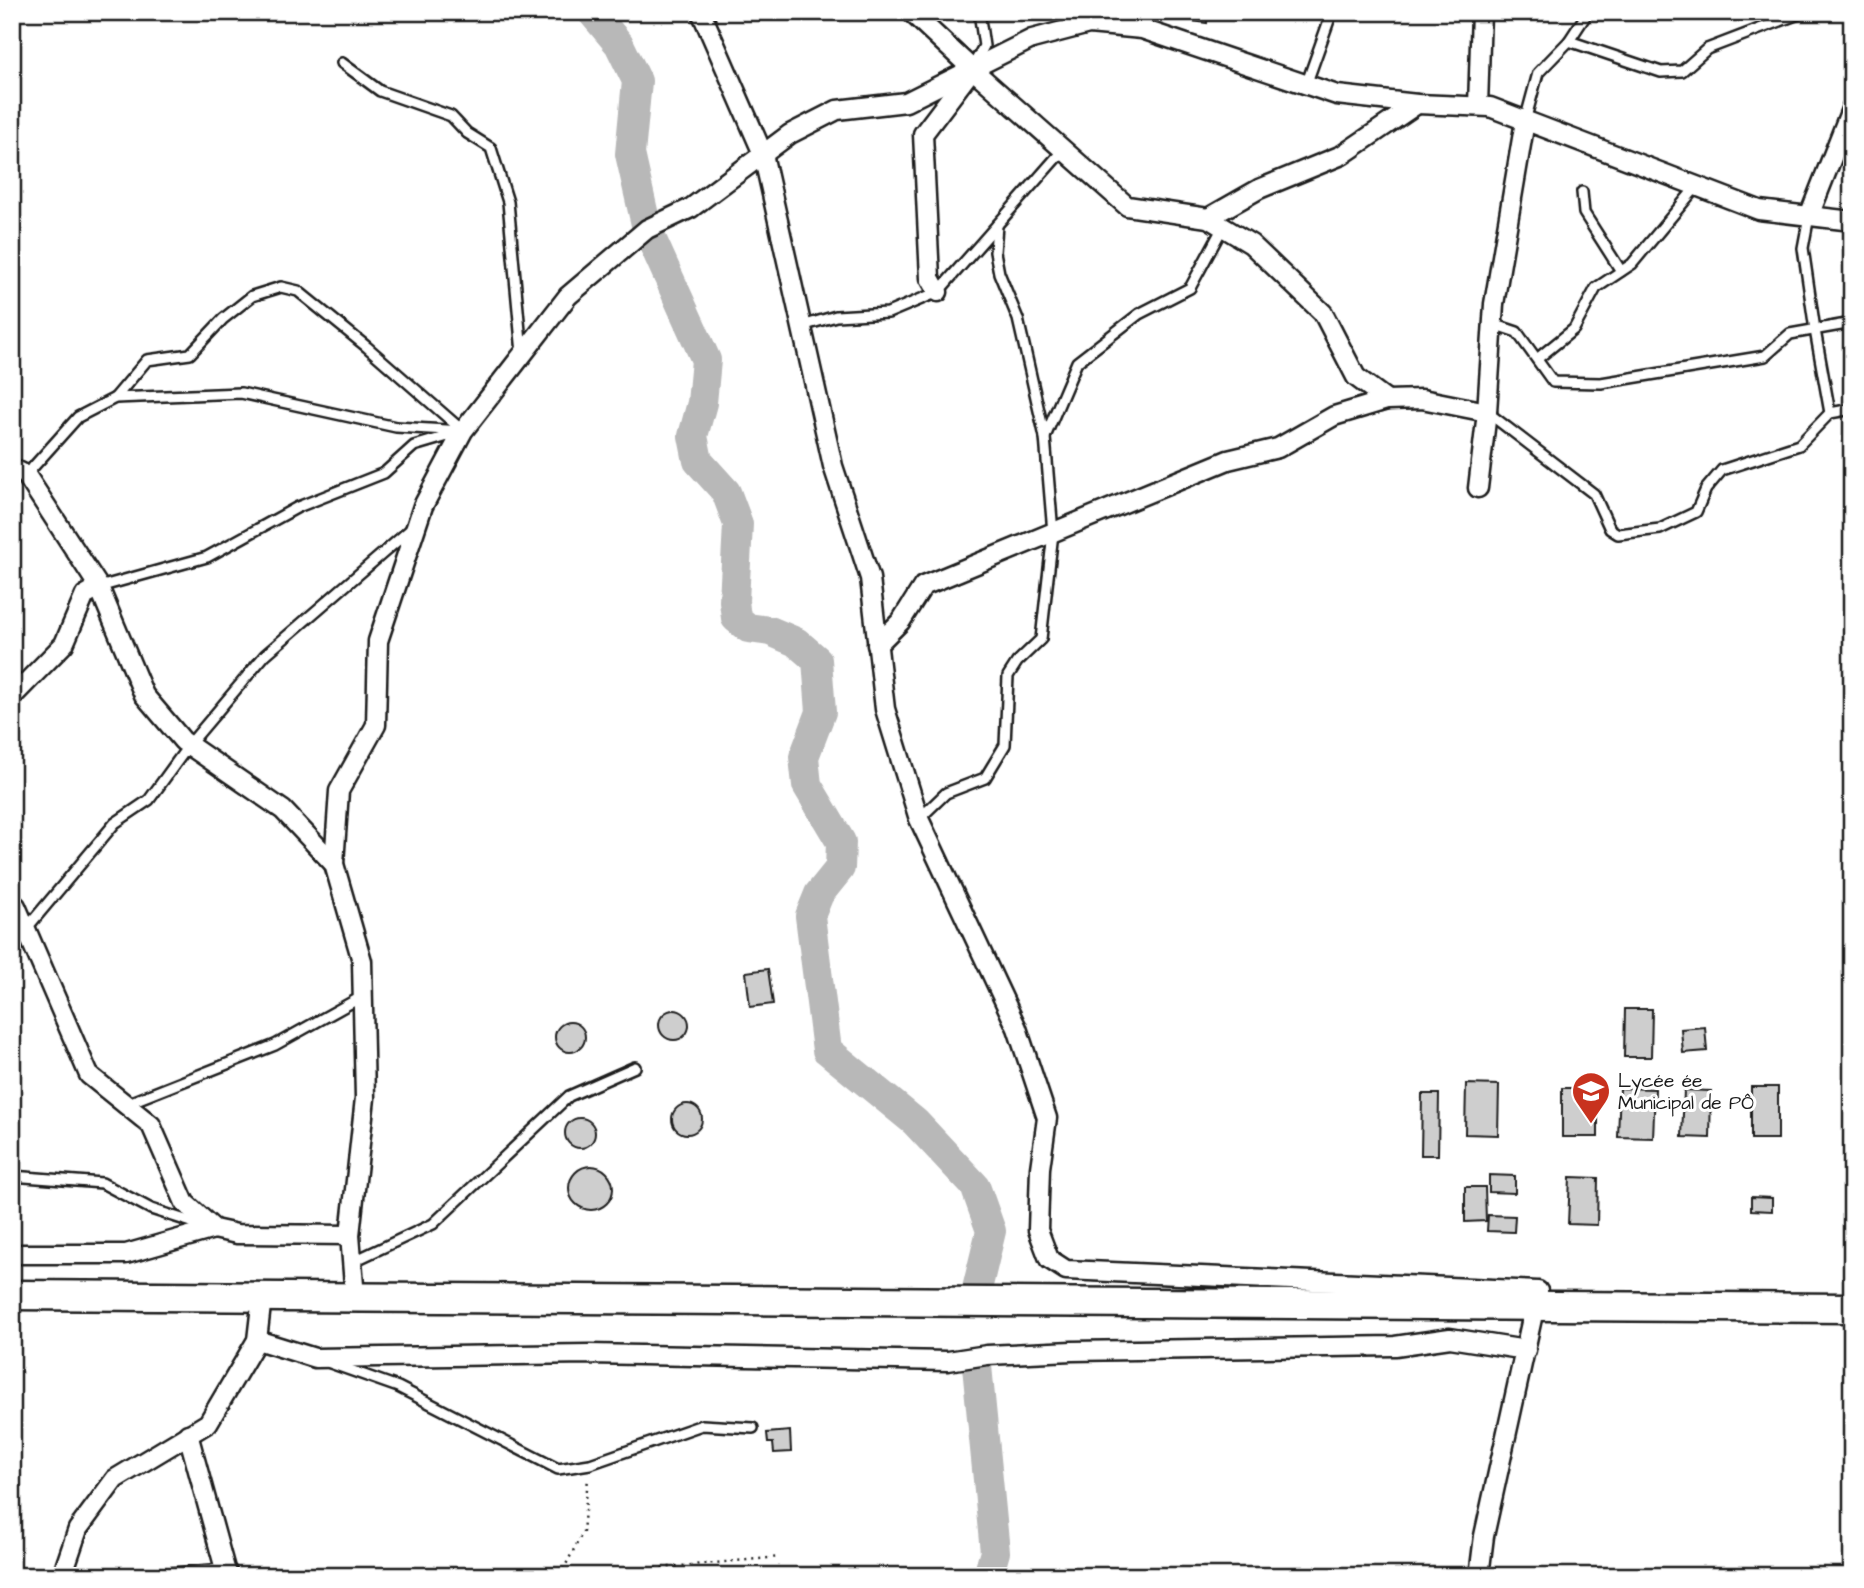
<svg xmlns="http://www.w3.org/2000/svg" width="1864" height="1588" viewBox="0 0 1864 1588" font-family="'Architects Daughter',sans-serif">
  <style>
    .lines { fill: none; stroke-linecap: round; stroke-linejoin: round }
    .river { stroke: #b8b8b8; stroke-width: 30 }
    .building { fill: #cecece; stroke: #1c1c1c; stroke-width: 2 }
    .service-casing { stroke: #1c1c1c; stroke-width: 14 }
    .minor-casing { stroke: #1c1c1c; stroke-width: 23 }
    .trunk-casing { stroke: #1c1c1c; stroke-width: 33 }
    .path { stroke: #1c1c1c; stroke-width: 2.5; stroke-dasharray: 2 5; stroke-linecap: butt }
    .service { stroke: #fff; stroke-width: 9 }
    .minor { stroke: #fff; stroke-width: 18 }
    .trunk { stroke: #fff; stroke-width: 28 }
    .labels { text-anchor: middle; stroke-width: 6; stroke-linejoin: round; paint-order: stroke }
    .poi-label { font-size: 19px; fill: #1c1c1c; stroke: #fff; text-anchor: start }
  </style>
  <rect width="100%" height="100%" fill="#fff"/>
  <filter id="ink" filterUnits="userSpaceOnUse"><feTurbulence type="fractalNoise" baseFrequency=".0143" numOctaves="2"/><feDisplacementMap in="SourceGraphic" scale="14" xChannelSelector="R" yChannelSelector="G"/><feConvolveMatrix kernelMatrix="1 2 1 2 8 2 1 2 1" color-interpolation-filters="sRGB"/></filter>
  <g filter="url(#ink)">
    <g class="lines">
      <g class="river">
        <polyline points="592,12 619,44 637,81 630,154 647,229 706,360 702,403 693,436 698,461 726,492 738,524 734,601 736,618 748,628 770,631 796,642 817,660 821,712 804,757 807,785 841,842 840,868 819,894 810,916 827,1050 915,1122 975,1186 991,1231 977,1289"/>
        <polyline points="977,1366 995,1552 988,1576"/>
      </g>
    </g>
    <g class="building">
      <polygon points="1186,12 1208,12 1207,23 1185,20"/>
      <polygon points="768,969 773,1004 750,1007 746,972"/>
      <polygon points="1625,1009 1652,1009 1651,1057 1624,1057"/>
      <circle cx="674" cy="1025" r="15"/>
      <circle cx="570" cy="1037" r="15"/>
      <polygon points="1705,1027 1707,1051 1683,1053 1681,1029"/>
      <polygon points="1466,1084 1499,1085 1498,1135 1465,1134"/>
      <rect x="1751" y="1087" width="27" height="52"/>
      <rect x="1562" y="1088" width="36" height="49"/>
      <polygon points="1620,1088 1655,1089 1653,1138 1618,1137"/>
      <polygon points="1684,1090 1711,1091 1710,1138 1682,1137"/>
      <polygon points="1422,1094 1439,1094 1438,1155 1421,1155"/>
      <circle cx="687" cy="1119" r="15"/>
      <circle cx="580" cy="1133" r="15"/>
      <circle cx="591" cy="1188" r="22"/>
      <polygon points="1489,1175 1515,1176 1515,1193 1489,1192"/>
      <polygon points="1570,1177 1598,1178 1597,1225 1568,1224"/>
      <polygon points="1465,1187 1485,1187 1486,1221 1465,1222"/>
      <polygon points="1751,1197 1772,1198 1772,1211 1751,1210"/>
      <polygon points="1488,1215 1515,1216 1514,1232 1487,1231"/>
      <polygon points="790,1431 791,1452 774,1453 773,1443 768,1443 767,1433"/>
    </g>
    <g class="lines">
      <defs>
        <g id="service">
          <polyline points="1569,41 1661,72 1682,71 1707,49 1804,12"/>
          <polyline points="342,63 380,91 451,116 467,133 491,148 508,202 522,353"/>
          <polyline points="974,64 984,46 979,12"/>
          <polyline points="1306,85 1332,12"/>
          <polyline points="1525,121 1538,73 1569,41 1588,12"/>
          <polyline points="1582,192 1584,213 1621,271"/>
          <polyline points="1809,216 1803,248 1815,330 1830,413"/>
          <polyline points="1493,324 1517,332 1553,382 1601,383 1765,356 1790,334 1852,323"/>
          <polyline points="802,326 836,316 888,313 938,292 1063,150"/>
          <polyline points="1537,359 1574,329 1596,288 1632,264 1697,186"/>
          <polyline points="115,398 147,360 190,354 223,319 252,296 281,287 298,291 367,347 463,431"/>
          <polyline points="1487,412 1594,494 1610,529 1618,534 1660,529 1696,512 1706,489 1722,470 1799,445 1830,413 1852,409"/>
          <polyline points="1045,437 1077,362 1139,314 1190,288 1223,227"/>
          <polyline points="26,475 78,417 115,398 241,393 396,427 463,431"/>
          <polyline points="99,587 207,557 298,507 384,473 414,446 458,433"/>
          <polyline points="919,819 946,793 985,778 1005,745 1008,676 1017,662 1041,639 1053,533 1045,437 1018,319 999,273 995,252 997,225"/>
          <polyline points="12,953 26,929 115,823 149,800 189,745 265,655 411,529"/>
          <polyline points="126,1104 275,1045 363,996"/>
          <polyline points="12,1176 102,1183 151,1209 204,1226"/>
          <polyline points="352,1262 433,1224 569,1096 635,1067"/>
          <polyline points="330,1363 398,1387 558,1469 590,1464 702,1425 753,1428"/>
          <polyline points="133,1576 225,1569"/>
        </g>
        <g id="minor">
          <polyline points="701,12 763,154 833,466 870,578 885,709 919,819 1017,1028 1047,1118 1040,1168 1038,1230 1049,1259 1066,1270 1538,1291 1484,1536 1479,1576"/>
          <polyline points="911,12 972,69 1127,206 1208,218 1251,244 1323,313 1356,377 1387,400"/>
          <polyline points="1478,106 1481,12"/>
          <polyline points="1809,216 1852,107"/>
          <polyline points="1208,218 1259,189 1342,155 1417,104"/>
          <polyline points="938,292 930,278 923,134 970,72"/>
          <polyline points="12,468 26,475 99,587 144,695 183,741 283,810 334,864"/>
          <polyline points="1478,488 1487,412 1494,304 1525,121"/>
          <polyline points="877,645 901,621 923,586 1228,460 1278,448 1334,416 1387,400 1422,399 1487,412"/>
          <polyline points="12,697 64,644 85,595 99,587"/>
          <polyline points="12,903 16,906 89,1075 151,1125 185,1203 214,1229"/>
          <polyline points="12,1254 126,1254 214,1229 237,1234 350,1235"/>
          <polyline points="355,1298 350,1235 365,1098 362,961 334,864 339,791 376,725 378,641 423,506 463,431 568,296 647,229 691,208 790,134 837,110 906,102 1032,39 1089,24 1142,29 1337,95 1417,104 1490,107 1759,210 1852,221"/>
          <polyline points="257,1340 315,1358 589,1354 948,1361 987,1355 1072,1351 1395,1346 1450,1338 1526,1350"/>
          <polyline points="188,1434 225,1569 229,1576"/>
          <polyline points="62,1576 78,1529 115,1479 208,1423 257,1340 262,1297"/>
        </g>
        <polyline id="trunk" points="12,1295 1852,1308"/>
      </defs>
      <use href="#service" class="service-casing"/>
      <use href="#minor" class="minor-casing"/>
      <use href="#trunk" class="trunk-casing"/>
      <g class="path">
        <polyline points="560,1576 583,1532 588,1478"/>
        <polyline points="571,1576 780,1557"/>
      </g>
      <use href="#service" class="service"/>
      <use href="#minor" class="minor"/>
      <use href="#trunk" class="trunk"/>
    </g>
  </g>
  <defs>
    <symbol id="school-pin" viewBox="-11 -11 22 30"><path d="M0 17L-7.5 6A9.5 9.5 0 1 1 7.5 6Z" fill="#c8321e" stroke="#fff"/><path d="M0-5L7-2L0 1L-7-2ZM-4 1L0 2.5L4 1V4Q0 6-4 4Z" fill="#fff"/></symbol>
  </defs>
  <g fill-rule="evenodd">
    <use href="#school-pin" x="1569" y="1069" width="44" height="60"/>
  </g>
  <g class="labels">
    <g class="poi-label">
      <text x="1618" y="1087">Lycée ée<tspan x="1618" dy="22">Municipal de PÔ</tspan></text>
    </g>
  </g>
  <rect width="1864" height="1588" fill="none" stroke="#fff" stroke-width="42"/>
  <rect x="21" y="21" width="1822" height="1546" fill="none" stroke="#1c1c1c" stroke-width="2.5" filter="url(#ink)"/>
</svg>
